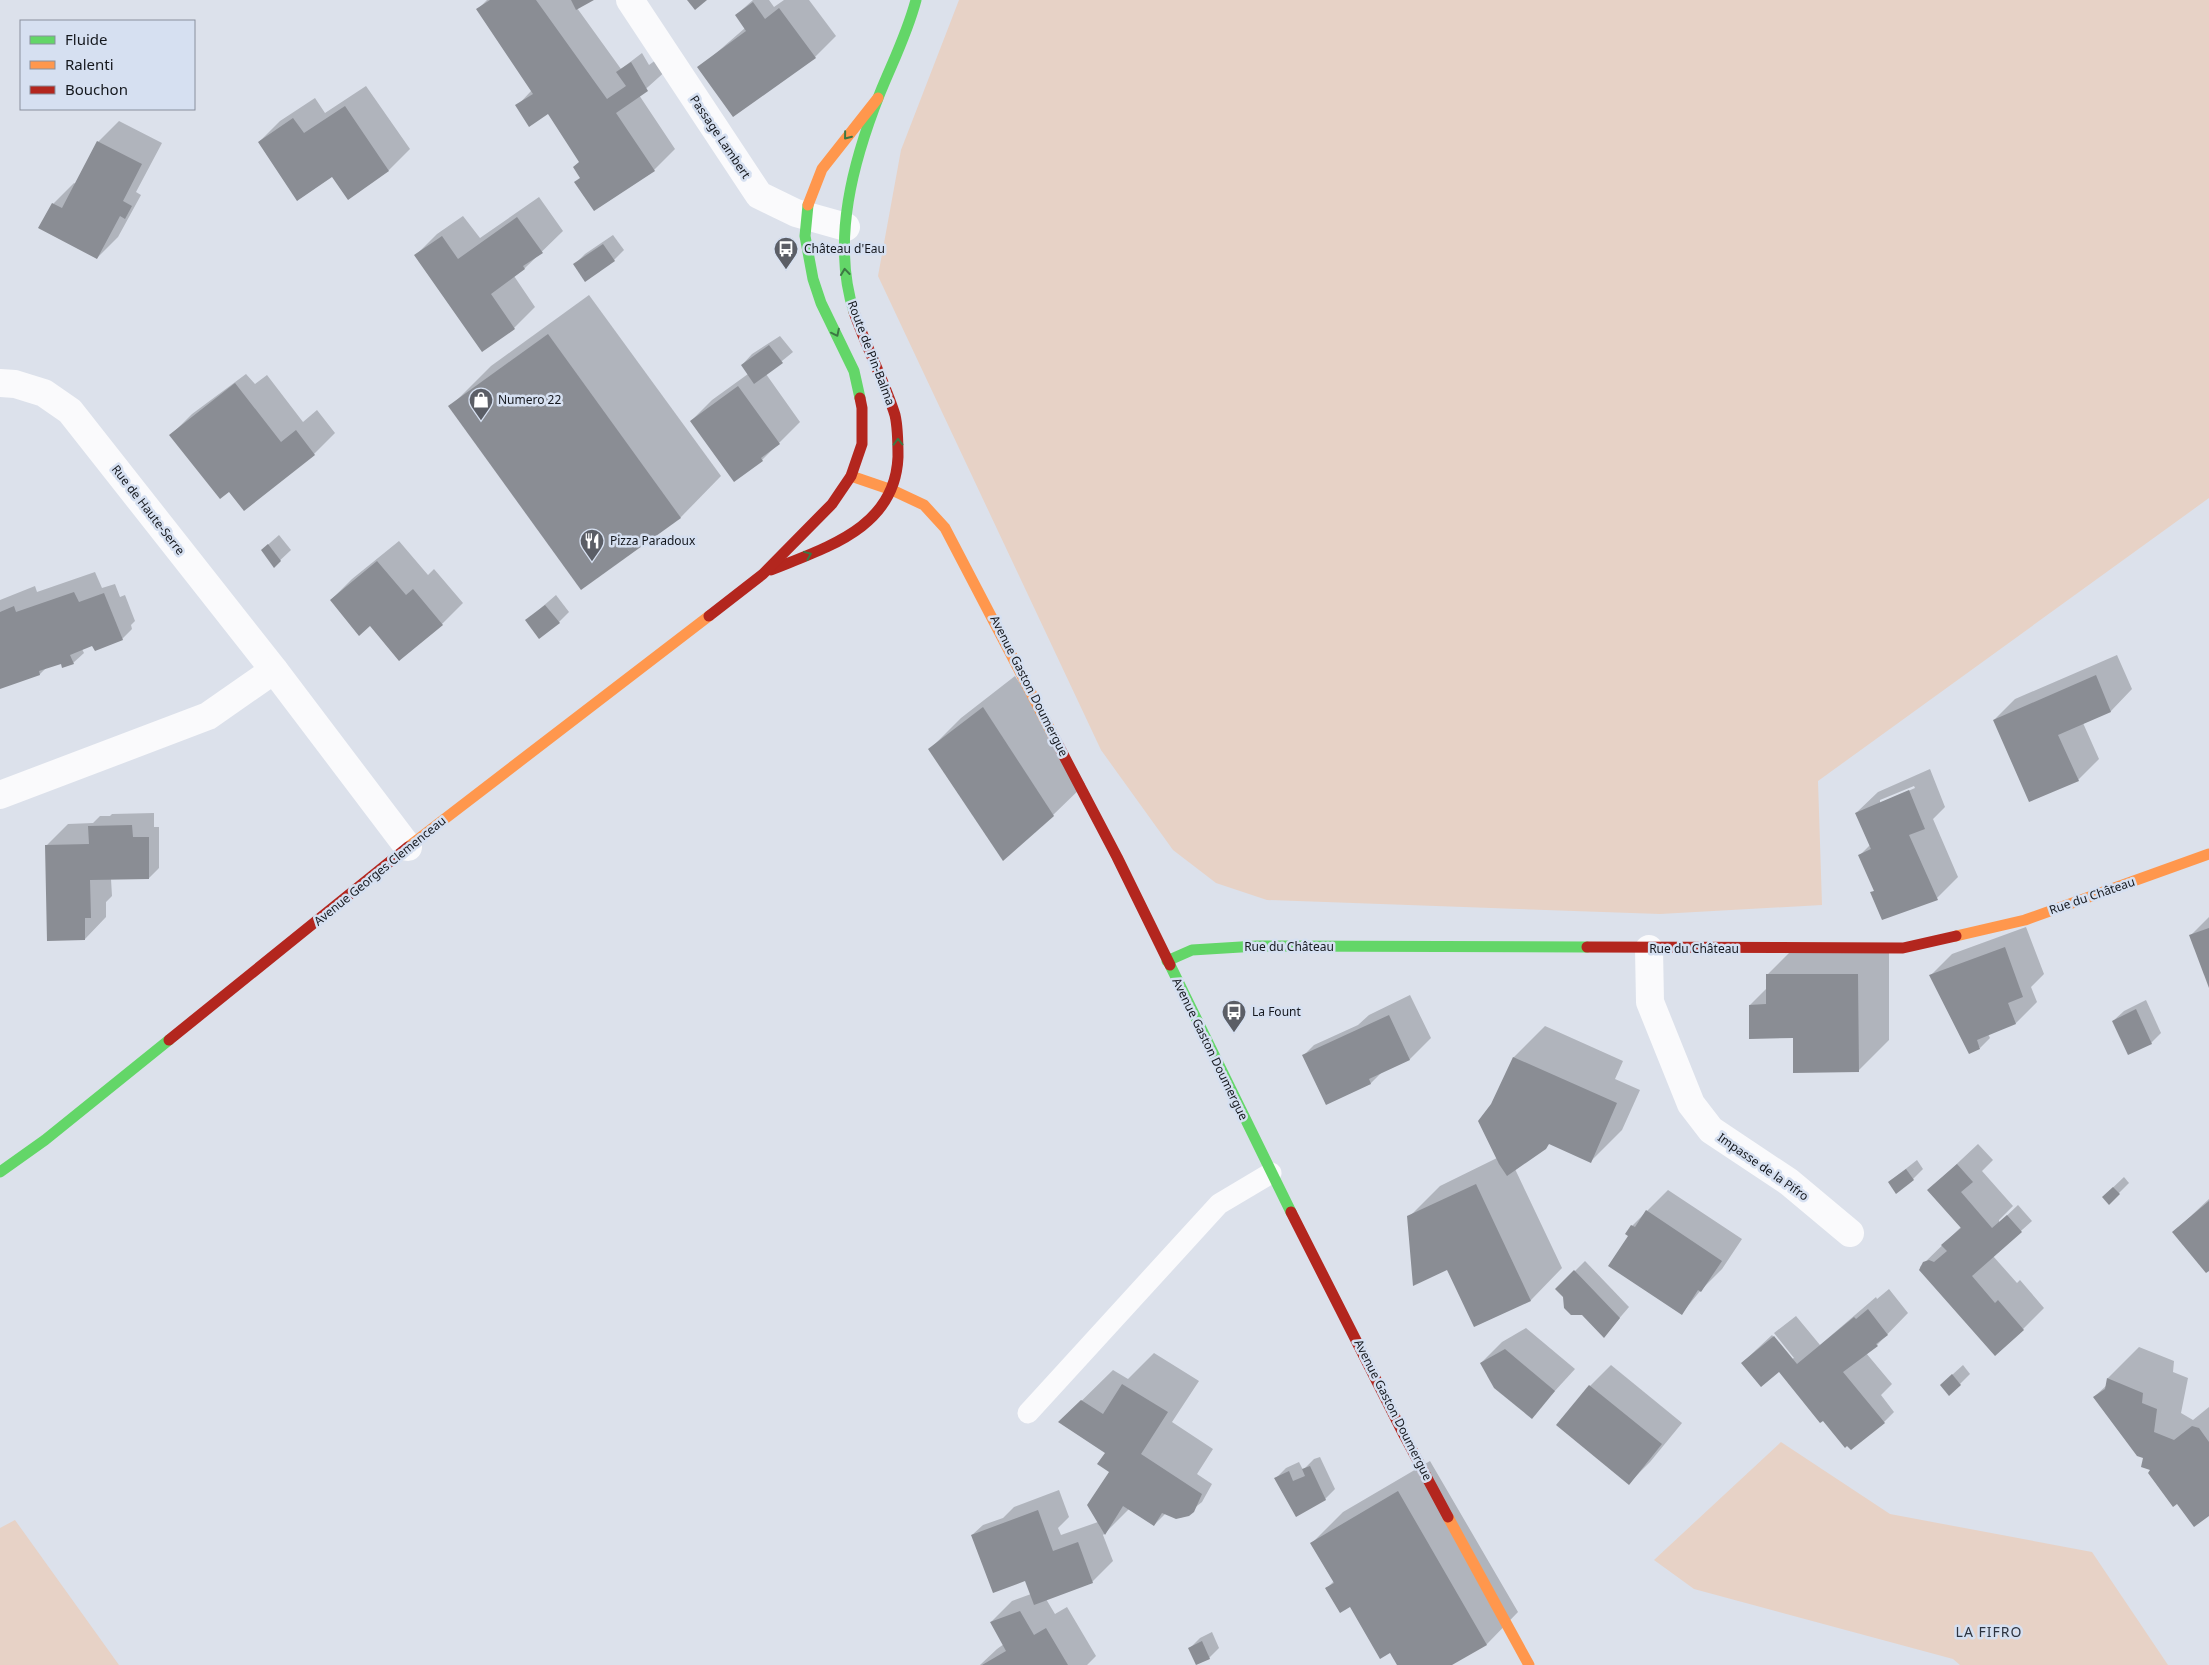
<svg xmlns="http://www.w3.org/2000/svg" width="2209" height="1665" viewBox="0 0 2209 1665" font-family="'Noto Sans',sans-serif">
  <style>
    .green { fill: #e7d2c6 }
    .shadow { fill: #0003; fill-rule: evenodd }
    .building { fill: #8a8d94 }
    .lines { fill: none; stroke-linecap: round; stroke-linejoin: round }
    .lane { stroke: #fafafc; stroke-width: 21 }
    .street { stroke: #fafafc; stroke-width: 28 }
    .fast { stroke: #63d668; stroke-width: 11 }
    .slow { stroke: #ff974d; stroke-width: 11 }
    .jam { stroke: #b3261e; stroke-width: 11 }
    .oneway { stroke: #3c7743 }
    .labels { text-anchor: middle; stroke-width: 5; stroke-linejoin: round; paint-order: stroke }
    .street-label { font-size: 12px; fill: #15181e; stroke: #d6e0f1 }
    .poi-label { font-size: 12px; fill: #15181e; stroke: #d6e0f1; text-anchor: start }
    .neighbourhood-label { font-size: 14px; letter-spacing: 1px; fill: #2d3441; stroke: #d6e0f1 }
  </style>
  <rect width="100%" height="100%" fill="#dce1eb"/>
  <g class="green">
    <polygon points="959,0 2209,0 2209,498 1818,781 1822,905 1660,914 1267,900 1216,883 1173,850 1101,750 878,276 901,150"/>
    <polygon points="1781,1442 1890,1514 2092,1552 2168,1665 1960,1665 1953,1659 1694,1589 1654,1560"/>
    <polygon points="15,1520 119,1665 0,1665 0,1528"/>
  </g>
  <g class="shadow">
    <polygon points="487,0 591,0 577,8 621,69 642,53 649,65 660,57 668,69 639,95 675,149 654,170 581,177 580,161 549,112 517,106 532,90 478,9"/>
    <polygon points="753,0 769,0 774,7 784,0 809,0 836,36 815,57 699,68 745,28 736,15"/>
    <polygon points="366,86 410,149 389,170 348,198 333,175 259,142 280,121 315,98 325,113"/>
    <polygon points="119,121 162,143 136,192 141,195 118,237 97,258 53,204 74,183 76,184 98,142"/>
    <polygon points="539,197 563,231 525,268 514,276 535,307 514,328 416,255 437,234 463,216 480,238"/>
    <polygon points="613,235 624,250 614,260 575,264 585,254"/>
    <polygon points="589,295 721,476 681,517 582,588 450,407 491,366"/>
    <polygon points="780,336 793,352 766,374 800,422 762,460 691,421 712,400 748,374 742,365 752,354"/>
    <polygon points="246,374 255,384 267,375 303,422 317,410 335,433 314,454 229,490 171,435 192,414"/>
    <polygon points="279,535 291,550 274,566 262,550"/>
    <polygon points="399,541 428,575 434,569 463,603 442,624 371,625 331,600 352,579"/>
    <polygon points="95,572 102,588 115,584 120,597 125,595 135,621 131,625 132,629 122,639 92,645 82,649 84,653 73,663 61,663 47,667 40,674 0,688 0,600 35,586 37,592"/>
    <polygon points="556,595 569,612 559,622 527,620"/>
    <polygon points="2117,655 2132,689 2111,711 2083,723 2099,759 2078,780 1994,720 2015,699"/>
    <polygon points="1015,676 1085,784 1053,815 930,749 961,718"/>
    <path d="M1930,769L1945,807L1933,819L1958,877L1937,898L1872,893L1875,890L1860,855L1870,845L1856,813L1878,792ZM1914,786L1915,788L1880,803V800Z"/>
    <polygon points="154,813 154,827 159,827 159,868 149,878 111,879 112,896 106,902 106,917 85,939 47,845 68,824 93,823 100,816 110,816 112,814"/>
    <polygon points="2209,917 2209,985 2190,936"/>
    <polygon points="2026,927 2044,974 2031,987 2037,1002 2016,1023 1988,1034 1990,1038 1980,1048 1931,975 1952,954"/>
    <polygon points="1889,943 1889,1040 1858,1071 1794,1037 1750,1005 1767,988 1767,975 1798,944"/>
    <polygon points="1410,995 1431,1038 1410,1059 1382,1072 1371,1083 1326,1104 1304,1055 1314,1045 1358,1025 1369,1015"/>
    <polygon points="2146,1000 2161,1033 2151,1043 2113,1021 2124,1011"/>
    <polygon points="1545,1026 1623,1061 1615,1079 1640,1090 1622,1130 1591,1161 1550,1143 1515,1169 1562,1268 1531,1300 1475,1326 1447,1268 1409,1217 1440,1186 1497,1158 1492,1105 1514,1057"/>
    <polygon points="1978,1144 1993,1160 1982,1171 2013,1206 1999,1220 1999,1223 2018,1205 2032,1221 1993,1256 2017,1283 2020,1280 2044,1308 2023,1329 1921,1271 1920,1267 1961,1227 1929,1190"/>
    <polygon points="1917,1160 1923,1169 1913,1179 1889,1182"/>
    <polygon points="2124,1177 2129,1183 2119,1193 2103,1197"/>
    <polygon points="1668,1190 1742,1239 1722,1269 1701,1290 1682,1313 1630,1236 1632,1226"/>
    <polygon points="2209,1199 2209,1269 2174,1232"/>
    <polygon points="1585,1261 1629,1307 1604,1336 1557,1289"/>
    <polygon points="1889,1289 1908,1313 1877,1345 1866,1353 1892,1384 1881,1395 1894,1412 1884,1422 1779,1370 1742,1363 1772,1335 1792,1359 1794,1358 1774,1333 1796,1316 1820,1345 1876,1297 1877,1299"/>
    <polygon points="1526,1328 1575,1369 1531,1417 1481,1363 1502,1342"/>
    <polygon points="2139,1347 2174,1361 2173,1372 2188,1378 2181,1413 2193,1420 2209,1407 2209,1514 2151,1469 2145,1457 2094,1397 2107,1385 2108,1378"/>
    <polygon points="1154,1353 1199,1381 1172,1422 1213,1449 1197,1474 1212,1484 1202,1502 1183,1517 1176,1518 1166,1513 1154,1525 1129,1509 1103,1535 1113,1561 1092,1582 1046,1599 1055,1614 1067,1607 1096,1656 1087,1665 980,1665 997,1649 1004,1644 991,1622 1012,1601 1031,1594 1026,1580 972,1535 983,1525 1003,1518 1014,1507 1059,1490 1069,1517 1058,1528 1061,1535 1098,1522 1110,1472 1106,1452 1060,1422 1113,1370 1128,1379"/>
    <polygon points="1611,1365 1682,1423 1650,1462 1629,1483 1590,1386"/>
    <polygon points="1963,1365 1970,1374 1960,1384 1952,1375"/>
    <polygon points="1320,1457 1335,1489 1325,1499 1276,1478 1286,1468 1299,1462 1303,1470 1314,1459"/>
    <polygon points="1430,1461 1518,1612 1487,1644 1450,1665 1398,1665 1390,1651 1351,1605 1327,1588 1334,1581 1312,1543 1343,1512"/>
    <polygon points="1212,1632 1219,1648 1209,1658 1190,1648 1200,1638"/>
  </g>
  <g class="building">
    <polygon points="490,0 536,0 607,99 626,86 616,72 631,62 648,91 616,113 655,171 594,211 574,182 580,178 573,167 579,162 548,114 529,127 515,105 533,94 476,9"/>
    <polygon points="571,0 594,0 576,10"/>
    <polygon points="687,0 707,0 695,10"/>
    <polygon points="753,2 765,19 779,8 816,58 733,117 697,67 746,31 735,15"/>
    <polygon points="345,106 389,171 348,200 332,177 297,201 258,142 293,118 304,133"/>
    <polygon points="97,141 142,164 123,201 132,206 125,219 120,216 97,259 38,228 52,203 62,208"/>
    <polygon points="517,217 543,253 523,266 525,269 491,294 515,329 482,352 414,255 442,236 458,259"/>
    <polygon points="603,244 615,261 585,282 573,264"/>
    <polygon points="548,334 681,518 581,590 448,406"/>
    <polygon points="769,345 783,363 754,384 741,365"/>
    <polygon points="235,383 281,442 296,430 315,455 244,511 229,492 220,499 169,435"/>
    <polygon points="738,386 780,444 761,458 763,461 734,482 690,421"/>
    <polygon points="268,544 281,561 274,568 261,550"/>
    <polygon points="377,561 406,595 413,589 443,625 399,661 370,626 359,636 330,600"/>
    <polygon points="74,592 79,602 104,593 123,640 95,651 92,646 70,655 74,664 62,668 61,664 39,671 40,675 0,689 0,612 14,606 16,612"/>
    <polygon points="545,605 560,623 539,639 525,620"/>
    <polygon points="2096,675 2111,712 2058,735 2079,781 2029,802 1993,720"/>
    <polygon points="983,707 1054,816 1003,861 928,749"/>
    <polygon points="1909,790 1925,829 1909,835 1938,900 1882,920 1870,892 1874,891 1858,855 1871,849 1855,813"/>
    <polygon points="132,825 133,837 149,837 149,879 90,880 91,918 85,918 85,940 47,941 45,845 89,844 88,826"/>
    <polygon points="2209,928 2209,988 2189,935"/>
    <polygon points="2005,947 2023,997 2008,1003 2016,1024 1977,1040 1980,1049 1969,1054 1929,975"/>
    <polygon points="1766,974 1858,974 1859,1072 1793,1073 1793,1038 1749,1039 1749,1005 1766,1004"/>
    <polygon points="2136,1009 2152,1044 2128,1055 2112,1021"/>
    <polygon points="1389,1015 1410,1060 1369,1079 1371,1084 1326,1105 1302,1055"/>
    <polygon points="1513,1057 1617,1103 1591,1163 1549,1144 1546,1149 1507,1176 1499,1164 1478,1121 1491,1104"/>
    <polygon points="1957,1164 1973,1182 1961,1192 1992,1228 2007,1215 2022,1232 1972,1276 1995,1303 1998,1300 2024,1330 1995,1356 1919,1270 1923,1262 1929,1260 1934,1262 1947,1251 1941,1245 1961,1228 1927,1190"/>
    <polygon points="1906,1169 1914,1180 1896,1194 1888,1182"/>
    <polygon points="1476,1184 1531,1301 1474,1327 1447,1270 1413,1286 1407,1216"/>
    <polygon points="2113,1187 2120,1194 2109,1205 2102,1197"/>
    <polygon points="2209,1201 2209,1271 2206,1273 2172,1232"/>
    <polygon points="1646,1210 1722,1261 1701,1292 1698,1290 1682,1315 1608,1266 1628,1236 1625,1234 1631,1225 1635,1227"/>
    <polygon points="1574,1270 1620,1318 1604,1338 1582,1315 1571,1315 1564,1308 1563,1297 1555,1289"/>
    <polygon points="1868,1309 1888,1335 1876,1344 1878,1346 1843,1372 1885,1423 1851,1450 1847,1446 1845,1448 1823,1421 1820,1423 1779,1372 1761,1387 1741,1363 1774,1336 1797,1364 1854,1317 1856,1319"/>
    <polygon points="1505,1349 1555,1391 1532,1419 1494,1388 1480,1363"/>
    <polygon points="1952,1374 1961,1385 1949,1396 1940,1385"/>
    <polygon points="2107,1378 2143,1393 2142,1403 2157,1409 2154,1432 2174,1440 2192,1426 2199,1428 2209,1442 2209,1516 2194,1527 2177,1504 2173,1507 2148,1473 2150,1470 2141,1467 2143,1458 2137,1456 2093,1397 2105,1389"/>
    <polygon points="1122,1384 1168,1412 1141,1454 1202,1494 1194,1512 1189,1516 1176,1519 1162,1513 1154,1526 1123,1506 1105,1535 1087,1505 1109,1472 1097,1464 1105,1453 1058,1422 1081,1400 1103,1414"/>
    <polygon points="1589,1385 1662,1444 1629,1485 1556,1425"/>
    <polygon points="1310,1466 1326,1500 1296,1517 1274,1478 1289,1471 1293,1481 1305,1476 1302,1469"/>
    <polygon points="1398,1491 1487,1645 1452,1665 1397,1665 1390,1653 1380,1659 1350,1607 1340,1613 1325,1588 1334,1583 1310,1543"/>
    <polygon points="1038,1510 1053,1551 1078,1542 1093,1583 1034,1605 1025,1581 993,1593 971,1535"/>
    <polygon points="1020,1611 1034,1635 1046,1628 1068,1665 982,1665 1006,1651 990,1622"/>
    <polygon points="1202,1641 1210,1659 1196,1665 1188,1648"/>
  </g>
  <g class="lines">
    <polyline class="lane" points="1028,1413 1219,1204 1271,1173"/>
    <g class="street">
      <polyline points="630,0 759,195 796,213 846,227"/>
      <polyline points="0,383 15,384 44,393 70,411 274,670 408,847"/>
      <polyline points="0,795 208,716 274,670"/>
      <polyline points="1649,949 1650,1002 1691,1104 1711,1130 1789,1182 1850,1233"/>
    </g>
    <g class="fast">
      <polyline points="808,205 805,236 813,279 821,303 854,371 860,398"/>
      <path d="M854,312C831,241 853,161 880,93C893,61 907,34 916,0"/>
      <polyline points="1167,961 1192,950 1257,946 1587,947"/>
      <polyline points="1170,965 1291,1212"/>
      <polyline points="0,1172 45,1140 169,1040"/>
    </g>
    <g class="slow">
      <polyline points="808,205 822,169 878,98"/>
      <polyline points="851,476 892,490 924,505 945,528 1054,737"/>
      <polyline points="408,847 709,616"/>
      <polyline points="1956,936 2025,920 2209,854"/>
      <polyline points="1448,1517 1529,1665"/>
    </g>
    <g class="jam">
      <path d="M771,570C827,547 895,528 898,457C898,444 898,428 895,415C884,380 866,347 854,312"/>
      <polyline points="709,616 763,574 832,504 851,476 862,444 862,408 860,398"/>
      <polyline points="1054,737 1117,857 1170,965"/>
      <polyline points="1587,947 1903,948 1956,936"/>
      <polyline points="169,1040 408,847"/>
      <polyline points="1291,1212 1404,1435 1448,1517"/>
    </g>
  </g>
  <defs><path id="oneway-chevron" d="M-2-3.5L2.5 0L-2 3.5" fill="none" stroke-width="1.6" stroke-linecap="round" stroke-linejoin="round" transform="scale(1.25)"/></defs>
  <g class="oneway">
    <use href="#oneway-chevron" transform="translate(847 136) rotate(129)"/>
    <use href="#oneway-chevron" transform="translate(845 272) rotate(-96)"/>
    <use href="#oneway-chevron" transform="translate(836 333) rotate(64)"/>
    <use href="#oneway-chevron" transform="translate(898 442) rotate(-91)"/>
    <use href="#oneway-chevron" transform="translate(808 555) rotate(-22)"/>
  </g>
  <defs>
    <symbol id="bus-pin" viewBox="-11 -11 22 30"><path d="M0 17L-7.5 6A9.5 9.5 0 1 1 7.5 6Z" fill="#5b5e66" stroke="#d6e0f1"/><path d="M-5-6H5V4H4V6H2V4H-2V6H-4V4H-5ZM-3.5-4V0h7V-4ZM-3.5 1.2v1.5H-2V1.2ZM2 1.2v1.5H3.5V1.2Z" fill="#fff"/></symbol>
    <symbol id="shop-pin" viewBox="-11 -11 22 30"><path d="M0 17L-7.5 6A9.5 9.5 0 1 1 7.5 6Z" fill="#5b5e66" stroke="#d6e0f1"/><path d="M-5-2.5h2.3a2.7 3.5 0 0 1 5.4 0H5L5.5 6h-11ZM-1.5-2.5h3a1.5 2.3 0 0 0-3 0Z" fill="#fff"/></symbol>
    <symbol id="restaurant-pin" viewBox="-11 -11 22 30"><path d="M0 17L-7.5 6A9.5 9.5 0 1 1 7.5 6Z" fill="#5b5e66" stroke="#d6e0f1"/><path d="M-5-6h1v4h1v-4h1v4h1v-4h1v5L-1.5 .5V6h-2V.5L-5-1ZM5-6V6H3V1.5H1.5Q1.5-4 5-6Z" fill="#fff"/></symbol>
  </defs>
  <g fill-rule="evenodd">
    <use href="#bus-pin" x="772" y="235" width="28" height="38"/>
    <use href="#shop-pin" x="467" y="386" width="28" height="38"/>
    <use href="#restaurant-pin" x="578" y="527" width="28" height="38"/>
    <use href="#bus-pin" x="1220" y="998" width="28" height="38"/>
  </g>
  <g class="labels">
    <g class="street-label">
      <text transform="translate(720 137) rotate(56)" y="4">Passage Lambert</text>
      <text transform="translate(871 353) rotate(69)" y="4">Route de Pin-Balma</text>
      <text transform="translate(148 510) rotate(52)" y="4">Rue de Haute-Serre</text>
      <text transform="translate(1029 686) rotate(63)" y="4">Avenue Gaston Doumergue</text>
      <text transform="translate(380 871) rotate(-39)" y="4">Avenue Georges Clemenceau</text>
      <text transform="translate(2092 896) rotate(-19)" y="4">Rue du Château</text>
      <text x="1289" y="951">Rue du Château</text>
      <text x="1694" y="953">Rue du Château</text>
      <text transform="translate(1210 1049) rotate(64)" y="4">Avenue Gaston Doumergue</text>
      <text transform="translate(1763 1167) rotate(35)" y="4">Impasse de la Pifro</text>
      <text transform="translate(1393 1410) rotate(63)" y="4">Avenue Gaston Doumergue</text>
    </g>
    <g class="poi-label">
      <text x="804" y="253">Château d'Eau</text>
      <text x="498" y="404">Numero 22</text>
      <text x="610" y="545">Pizza Paradoux</text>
      <text x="1252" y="1016">La Fount</text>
    </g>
    <g class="neighbourhood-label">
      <text x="1989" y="1637">LA FIFRO</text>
    </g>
  </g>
  <rect x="20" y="20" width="175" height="90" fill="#d6e0f1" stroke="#89909d"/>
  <rect x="30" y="36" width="25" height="8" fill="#63d668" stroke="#89909d"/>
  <text x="65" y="45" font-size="15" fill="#15181e">Fluide</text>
  <rect x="30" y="61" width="25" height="8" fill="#ff974d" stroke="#89909d"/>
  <text x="65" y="70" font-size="15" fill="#15181e">Ralenti</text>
  <rect x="30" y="86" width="25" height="8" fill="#b3261e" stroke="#89909d"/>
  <text x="65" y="95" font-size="15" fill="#15181e">Bouchon</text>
</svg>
